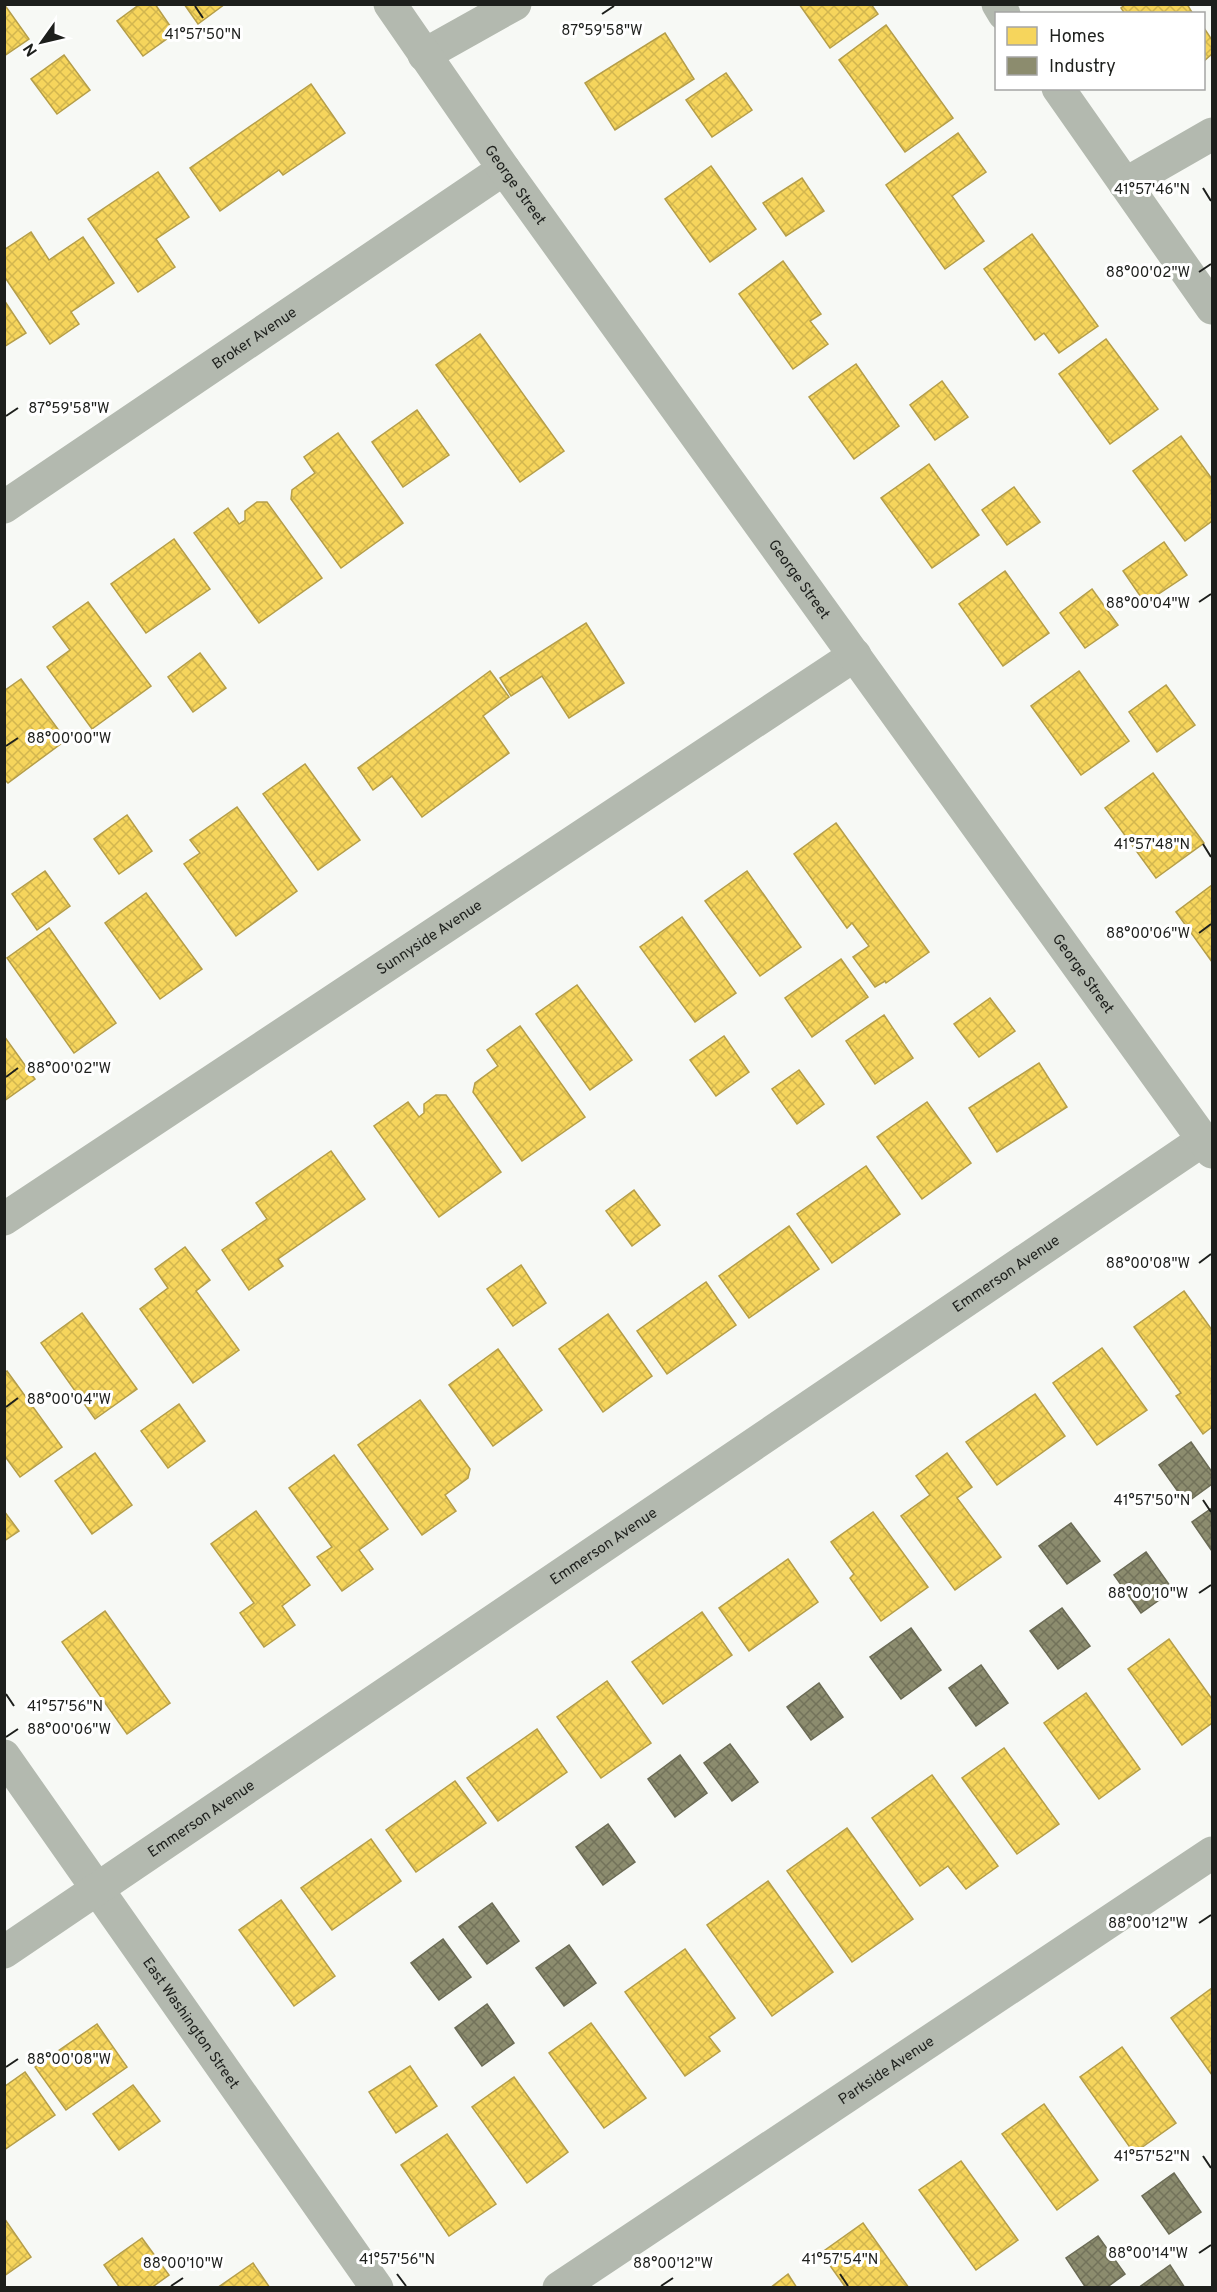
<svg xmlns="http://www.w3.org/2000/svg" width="1217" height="2292" viewBox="0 0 1217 2292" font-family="Overpass,sans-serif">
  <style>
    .homes { fill: url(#homes-cross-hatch); stroke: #b59e49; stroke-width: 1.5 }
    .industry { fill: url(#industry-cross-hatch); stroke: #6b6b55; stroke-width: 1.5 }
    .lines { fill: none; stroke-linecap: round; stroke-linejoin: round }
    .minor { stroke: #b3b9af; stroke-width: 33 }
    .tertiary { stroke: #b3b9af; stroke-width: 33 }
    .ticks { fill: none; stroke: #1d1f1c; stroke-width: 2 }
    .labels { text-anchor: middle; stroke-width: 6; stroke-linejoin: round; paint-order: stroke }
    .street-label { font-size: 15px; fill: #1d1f1c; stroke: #fff }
    .ticks-label { font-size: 15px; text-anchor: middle; fill: #1d1f1c; stroke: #fff; stroke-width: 6; stroke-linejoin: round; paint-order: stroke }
  </style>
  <defs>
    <pattern id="homes-cross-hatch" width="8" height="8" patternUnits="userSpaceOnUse" patternTransform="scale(1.5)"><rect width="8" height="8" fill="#f6d55c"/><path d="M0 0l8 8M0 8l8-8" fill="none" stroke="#d2b64f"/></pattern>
    <pattern id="industry-cross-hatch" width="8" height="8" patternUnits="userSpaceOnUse" patternTransform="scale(1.5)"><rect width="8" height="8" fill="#8c8c6e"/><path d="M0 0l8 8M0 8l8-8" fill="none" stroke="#72725a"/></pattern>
  </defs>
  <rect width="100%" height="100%" fill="#f7f9f5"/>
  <g class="homes">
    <polygon points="4,4 29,39 4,56"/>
    <polygon points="140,4 155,4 175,33 143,56 117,21"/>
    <polygon points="184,4 225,4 198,24"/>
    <polygon points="799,4 871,4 878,14 830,48"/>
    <polygon points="1126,4 1187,4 1193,14 1125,14 1121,8"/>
    <polygon points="886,25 953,118 905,152 839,60"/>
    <polygon points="1204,28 1212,40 1212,54 1204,61"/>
    <polygon points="665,33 694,79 615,130 585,83"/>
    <polygon points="64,55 90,90 57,114 31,79"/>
    <polygon points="726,73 752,110 712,137 686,100"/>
    <polygon points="311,84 345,133 283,175 279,170 220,211 190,168"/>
    <polygon points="958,133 986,172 952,196 984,241 945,269 886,185"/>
    <polygon points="711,166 756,229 710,262 665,199"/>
    <polygon points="158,172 189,217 156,239 175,267 138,292 88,219"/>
    <polygon points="802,178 824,211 786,236 763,203"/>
    <polygon points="31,232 49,260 83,237 114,283 71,312 79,324 50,344 4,276 4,250"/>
    <polygon points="1032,234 1098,326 1059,353 1044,333 1035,340 984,269"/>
    <polygon points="783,261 821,314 810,321 828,344 793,369 739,294"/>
    <polygon points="4,300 26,333 4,347"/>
    <polygon points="480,334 564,451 520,482 436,365"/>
    <polygon points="1106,339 1158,409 1110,444 1059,374"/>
    <polygon points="856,364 899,426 854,459 809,397"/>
    <polygon points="942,381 968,417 935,440 910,405"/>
    <polygon points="417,410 449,455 403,487 372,442"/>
    <polygon points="338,433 403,523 341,568 291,499 292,490 315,473 304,457"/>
    <polygon points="1181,436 1212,479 1212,521 1185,541 1133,471"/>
    <polygon points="929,464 979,535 932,568 881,498"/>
    <polygon points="1014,487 1040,522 1007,545 982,510"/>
    <polygon points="257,502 267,502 322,578 259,623 194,533 228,508 239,524 245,520 245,511"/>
    <polygon points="174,539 210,589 146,633 111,584"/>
    <polygon points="1164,542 1187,575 1145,603 1123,571"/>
    <polygon points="1005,571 1049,633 1003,666 959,604"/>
    <polygon points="1092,589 1118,625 1085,648 1060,613"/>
    <polygon points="88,602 151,686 92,729 47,667 70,650 53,627"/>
    <polygon points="586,623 624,683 569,718 542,676 511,696 500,678"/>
    <polygon points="200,653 226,688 193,712 168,677"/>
    <polygon points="490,671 509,697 483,716 509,753 422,817 392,776 373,790 358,768"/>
    <polygon points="1079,671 1129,741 1081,775 1031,706"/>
    <polygon points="21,679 66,740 8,783 4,779 4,691"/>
    <polygon points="1166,685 1195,725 1157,752 1129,712"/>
    <polygon points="305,764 360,840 318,870 263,794"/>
    <polygon points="1153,773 1204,843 1156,878 1105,808"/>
    <polygon points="237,807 297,891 236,936 184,864 200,853 190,840"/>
    <polygon points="127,815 152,851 119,874 94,839"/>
    <polygon points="836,823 929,952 886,983 885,981 875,987 853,957 869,946 852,923 847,928 794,854"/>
    <polygon points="45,871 70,906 37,930 12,894"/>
    <polygon points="747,871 801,947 760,976 705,901"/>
    <polygon points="1212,885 1212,962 1176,912"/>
    <polygon points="146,893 202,969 160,999 105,923"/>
    <polygon points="682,917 736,993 695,1022 640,947"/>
    <polygon points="49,928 116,1023 74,1053 7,958"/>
    <polygon points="841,959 868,997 812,1037 785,998"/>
    <polygon points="577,985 632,1060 590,1090 536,1014"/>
    <polygon points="990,998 1015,1031 979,1057 954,1024"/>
    <polygon points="884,1015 913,1058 875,1084 846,1041"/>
    <polygon points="520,1026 585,1117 522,1161 473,1092 475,1083 498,1066 487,1050"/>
    <polygon points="4,1036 35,1079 4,1101"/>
    <polygon points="724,1036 749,1072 716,1096 690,1060"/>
    <polygon points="1039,1063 1067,1107 997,1152 969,1108"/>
    <polygon points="799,1070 824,1104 797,1124 772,1089"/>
    <polygon points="436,1095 446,1095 501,1172 439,1217 374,1126 408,1102 419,1117 424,1113 424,1104"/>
    <polygon points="927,1102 971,1163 922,1199 877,1137"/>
    <polygon points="331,1151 365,1199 278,1259 283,1266 249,1290 222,1250 267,1219 256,1203"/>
    <polygon points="866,1166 900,1214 832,1263 797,1214"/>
    <polygon points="634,1190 660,1225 632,1246 606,1211"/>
    <polygon points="789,1226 819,1269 749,1318 719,1276"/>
    <polygon points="185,1247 210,1280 196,1291 239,1350 193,1383 140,1309 168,1288 155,1269"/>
    <polygon points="521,1265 546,1303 513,1326 487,1289"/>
    <polygon points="706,1282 736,1325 667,1374 637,1331"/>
    <polygon points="1184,1291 1212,1330 1212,1427 1203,1434 1176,1396 1181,1393 1134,1327"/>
    <polygon points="82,1313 137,1389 95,1419 41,1343"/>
    <polygon points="608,1314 652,1376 603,1412 559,1349"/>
    <polygon points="1102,1348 1147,1410 1097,1445 1053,1383"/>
    <polygon points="498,1349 542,1410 493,1446 449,1385"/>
    <polygon points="7,1371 62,1447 20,1477 4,1455 4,1373"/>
    <polygon points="1035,1394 1065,1436 997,1485 966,1442"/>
    <polygon points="420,1400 470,1469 468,1478 445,1495 456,1511 422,1535 358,1445"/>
    <polygon points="179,1404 205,1441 168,1468 141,1431"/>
    <polygon points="95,1453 132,1505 92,1534 55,1481"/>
    <polygon points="947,1453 972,1487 957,1498 1001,1557 955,1590 901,1516 930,1495 916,1476"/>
    <polygon points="334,1455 388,1529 359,1550 373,1569 342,1591 317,1557 332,1547 289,1488"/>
    <polygon points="4,1511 19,1531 4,1541"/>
    <polygon points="256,1511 310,1585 282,1606 295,1625 264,1647 240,1613 254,1603 211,1544"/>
    <polygon points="873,1512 928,1587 881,1621 850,1578 854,1574 831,1542"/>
    <polygon points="788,1559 818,1602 749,1651 719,1608"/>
    <polygon points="105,1611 170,1703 127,1734 62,1642"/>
    <polygon points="702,1612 732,1655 663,1704 632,1662"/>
    <polygon points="1169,1639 1212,1699 1212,1723 1182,1745 1128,1669"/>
    <polygon points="607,1681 651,1743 601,1778 557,1717"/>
    <polygon points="1086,1693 1140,1769 1099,1799 1044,1723"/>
    <polygon points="537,1729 567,1772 498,1821 467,1778"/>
    <polygon points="1004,1748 1059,1824 1017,1854 962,1778"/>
    <polygon points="932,1775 998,1866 966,1889 948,1866 920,1886 872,1818"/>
    <polygon points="455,1781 486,1823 416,1872 386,1830"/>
    <polygon points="847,1828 913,1919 852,1962 787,1871"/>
    <polygon points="371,1839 401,1881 332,1930 301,1888"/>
    <polygon points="768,1881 833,1972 772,2016 707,1925"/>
    <polygon points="281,1900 335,1976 294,2006 239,1930"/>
    <polygon points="685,1949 735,2018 709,2037 720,2051 685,2076 625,1992"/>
    <polygon points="1212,1988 1212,2075 1171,2018"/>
    <polygon points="591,2023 646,2098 604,2128 549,2053"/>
    <polygon points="97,2024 127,2067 66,2110 35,2067"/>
    <polygon points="1122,2047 1176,2123 1134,2153 1080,2077"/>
    <polygon points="410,2066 437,2106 396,2133 369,2092"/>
    <polygon points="25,2072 55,2115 4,2150 4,2087"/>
    <polygon points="514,2077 568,2152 527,2183 472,2107"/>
    <polygon points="133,2085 160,2121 119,2150 93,2114"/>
    <polygon points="1044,2104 1098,2180 1057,2210 1002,2134"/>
    <polygon points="447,2134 496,2204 449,2236 401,2165"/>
    <polygon points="961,2161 1018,2240 976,2270 919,2190"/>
    <polygon points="4,2218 31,2257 4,2276"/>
    <polygon points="863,2223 909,2288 846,2288 821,2253"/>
    <polygon points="142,2238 169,2275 151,2288 120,2288 104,2265"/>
    <polygon points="253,2263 270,2288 217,2288"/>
    <polygon points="788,2274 797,2288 770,2288"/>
  </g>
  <g class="industry">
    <polygon points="1191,1442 1212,1472 1212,1484 1186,1503 1159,1465"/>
    <polygon points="1212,1508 1212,1551 1192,1522"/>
    <polygon points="1071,1523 1100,1561 1067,1584 1039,1546"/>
    <polygon points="1146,1552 1173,1590 1141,1613 1114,1575"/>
    <polygon points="1062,1608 1090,1646 1058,1669 1030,1631"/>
    <polygon points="911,1628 941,1670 901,1699 870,1657"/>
    <polygon points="981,1665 1008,1703 976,1726 949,1688"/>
    <polygon points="819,1683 843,1717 811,1740 787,1707"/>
    <polygon points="730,1744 758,1782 732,1801 704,1763"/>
    <polygon points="680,1755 707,1793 675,1817 648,1779"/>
    <polygon points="608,1824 635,1862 603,1885 576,1847"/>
    <polygon points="492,1903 519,1941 487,1964 459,1927"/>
    <polygon points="443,1939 471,1977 439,2000 411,1963"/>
    <polygon points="569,1945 596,1983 564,2006 536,1968"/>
    <polygon points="487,2004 514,2043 482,2066 455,2028"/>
    <polygon points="1174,2173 1201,2212 1169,2234 1142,2196"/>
    <polygon points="1098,2236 1125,2274 1106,2288 1086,2288 1066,2258"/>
    <polygon points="1170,2265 1185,2288 1138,2288"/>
  </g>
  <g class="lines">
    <g class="minor">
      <polyline points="998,4 1004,14"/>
      <polyline points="424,55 515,4"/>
      <polyline points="1058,88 1212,308"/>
      <polyline points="1125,184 1212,134"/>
      <path id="s1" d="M4,507L504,169"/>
      <path id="s2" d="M4,1219L855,655"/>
      <path id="s3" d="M4,1756L377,2288"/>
      <path id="s4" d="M4,1952L1203,1140"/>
      <path id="s5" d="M559,2288L1212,1853"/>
    </g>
    <path class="tertiary" id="s6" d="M390,4L504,169L1212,1152"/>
  </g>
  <path class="ticks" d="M195,6L203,18M602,14L614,6M1203,188L1211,201M1199,272L1211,264M6,416L18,408M1199,602L1211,594M6,746L18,738M1203,844L1211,857M1199,933L1211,924M6,1077L18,1068M1199,1263L1211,1254M6,1407L18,1398M1203,1500L1211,1512M1199,1593L1211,1585M6,1694L14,1706M6,1737L18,1729M1199,1923L1211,1915M6,2067L18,2059M1203,2156L1211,2168M1199,2253L1211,2245M397,2274L406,2286M840,2274L848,2286M171,2286L183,2278M661,2286L673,2278"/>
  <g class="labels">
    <g class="street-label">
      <text dy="5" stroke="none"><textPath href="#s6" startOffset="220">George Street</textPath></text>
      <text dy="5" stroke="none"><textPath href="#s1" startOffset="302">Broker Avenue</textPath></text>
      <text dy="5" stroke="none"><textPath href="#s6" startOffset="706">George Street</textPath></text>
      <text dy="5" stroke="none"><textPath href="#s2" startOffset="510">Sunnyside Avenue</textPath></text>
      <text dy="5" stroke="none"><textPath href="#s6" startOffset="1192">George Street</textPath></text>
      <text dy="5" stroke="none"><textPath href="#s4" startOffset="1210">Emmerson Avenue</textPath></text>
      <text dy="5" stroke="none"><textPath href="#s4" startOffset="724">Emmerson Avenue</textPath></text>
      <text dy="5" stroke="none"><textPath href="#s4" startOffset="238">Emmerson Avenue</textPath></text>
      <text dy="5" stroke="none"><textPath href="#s3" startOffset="326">East Washington Street</textPath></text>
      <text dy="5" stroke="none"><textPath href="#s5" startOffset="393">Parkside Avenue</textPath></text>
    </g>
  </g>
  <g class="ticks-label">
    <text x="602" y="35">87°59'58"W</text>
    <text x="203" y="39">41°57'50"N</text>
    <text x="1152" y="194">41°57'46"N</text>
    <text x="1148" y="277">88°00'02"W</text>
    <text x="69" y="413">87°59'58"W</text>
    <text x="1148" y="608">88°00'04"W</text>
    <text x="69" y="743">88°00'00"W</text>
    <text x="1152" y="849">41°57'48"N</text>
    <text x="1148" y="938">88°00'06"W</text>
    <text x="69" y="1073">88°00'02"W</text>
    <text x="1148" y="1268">88°00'08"W</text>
    <text x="69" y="1404">88°00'04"W</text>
    <text x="1152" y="1505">41°57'50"N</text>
    <text x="1148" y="1598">88°00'10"W</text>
    <text x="65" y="1711">41°57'56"N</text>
    <text x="69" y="1734">88°00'06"W</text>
    <text x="1148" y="1928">88°00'12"W</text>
    <text x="69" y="2064">88°00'08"W</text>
    <text x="1152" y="2161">41°57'52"N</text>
    <text x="1148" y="2258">88°00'14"W</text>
    <text x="397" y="2264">41°57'56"N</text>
    <text x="840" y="2264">41°57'54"N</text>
    <text x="183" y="2268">88°00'10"W</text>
    <text x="673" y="2268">88°00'12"W</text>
  </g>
  <rect width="1217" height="2292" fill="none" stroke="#1d1f1c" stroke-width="12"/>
  <rect x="995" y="12" width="210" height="78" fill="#ffffff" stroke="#a5a5a4" stroke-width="1.5"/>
  <rect x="1007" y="27" width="30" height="18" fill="#f6d55c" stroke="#a5a5a4" stroke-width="1.5"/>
  <text x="1049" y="42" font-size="18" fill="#1d1f1c">Homes</text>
  <rect x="1007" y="57" width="30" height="18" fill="#8c8c6e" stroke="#a5a5a4" stroke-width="1.5"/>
  <text x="1049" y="72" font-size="18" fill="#1d1f1c">Industry</text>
  <g transform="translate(42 42) rotate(236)" stroke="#ffffff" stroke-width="4.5" paint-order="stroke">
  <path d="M0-4.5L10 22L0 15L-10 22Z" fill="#1d1f1c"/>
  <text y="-9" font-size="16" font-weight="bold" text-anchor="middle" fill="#1d1f1c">N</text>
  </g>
</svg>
